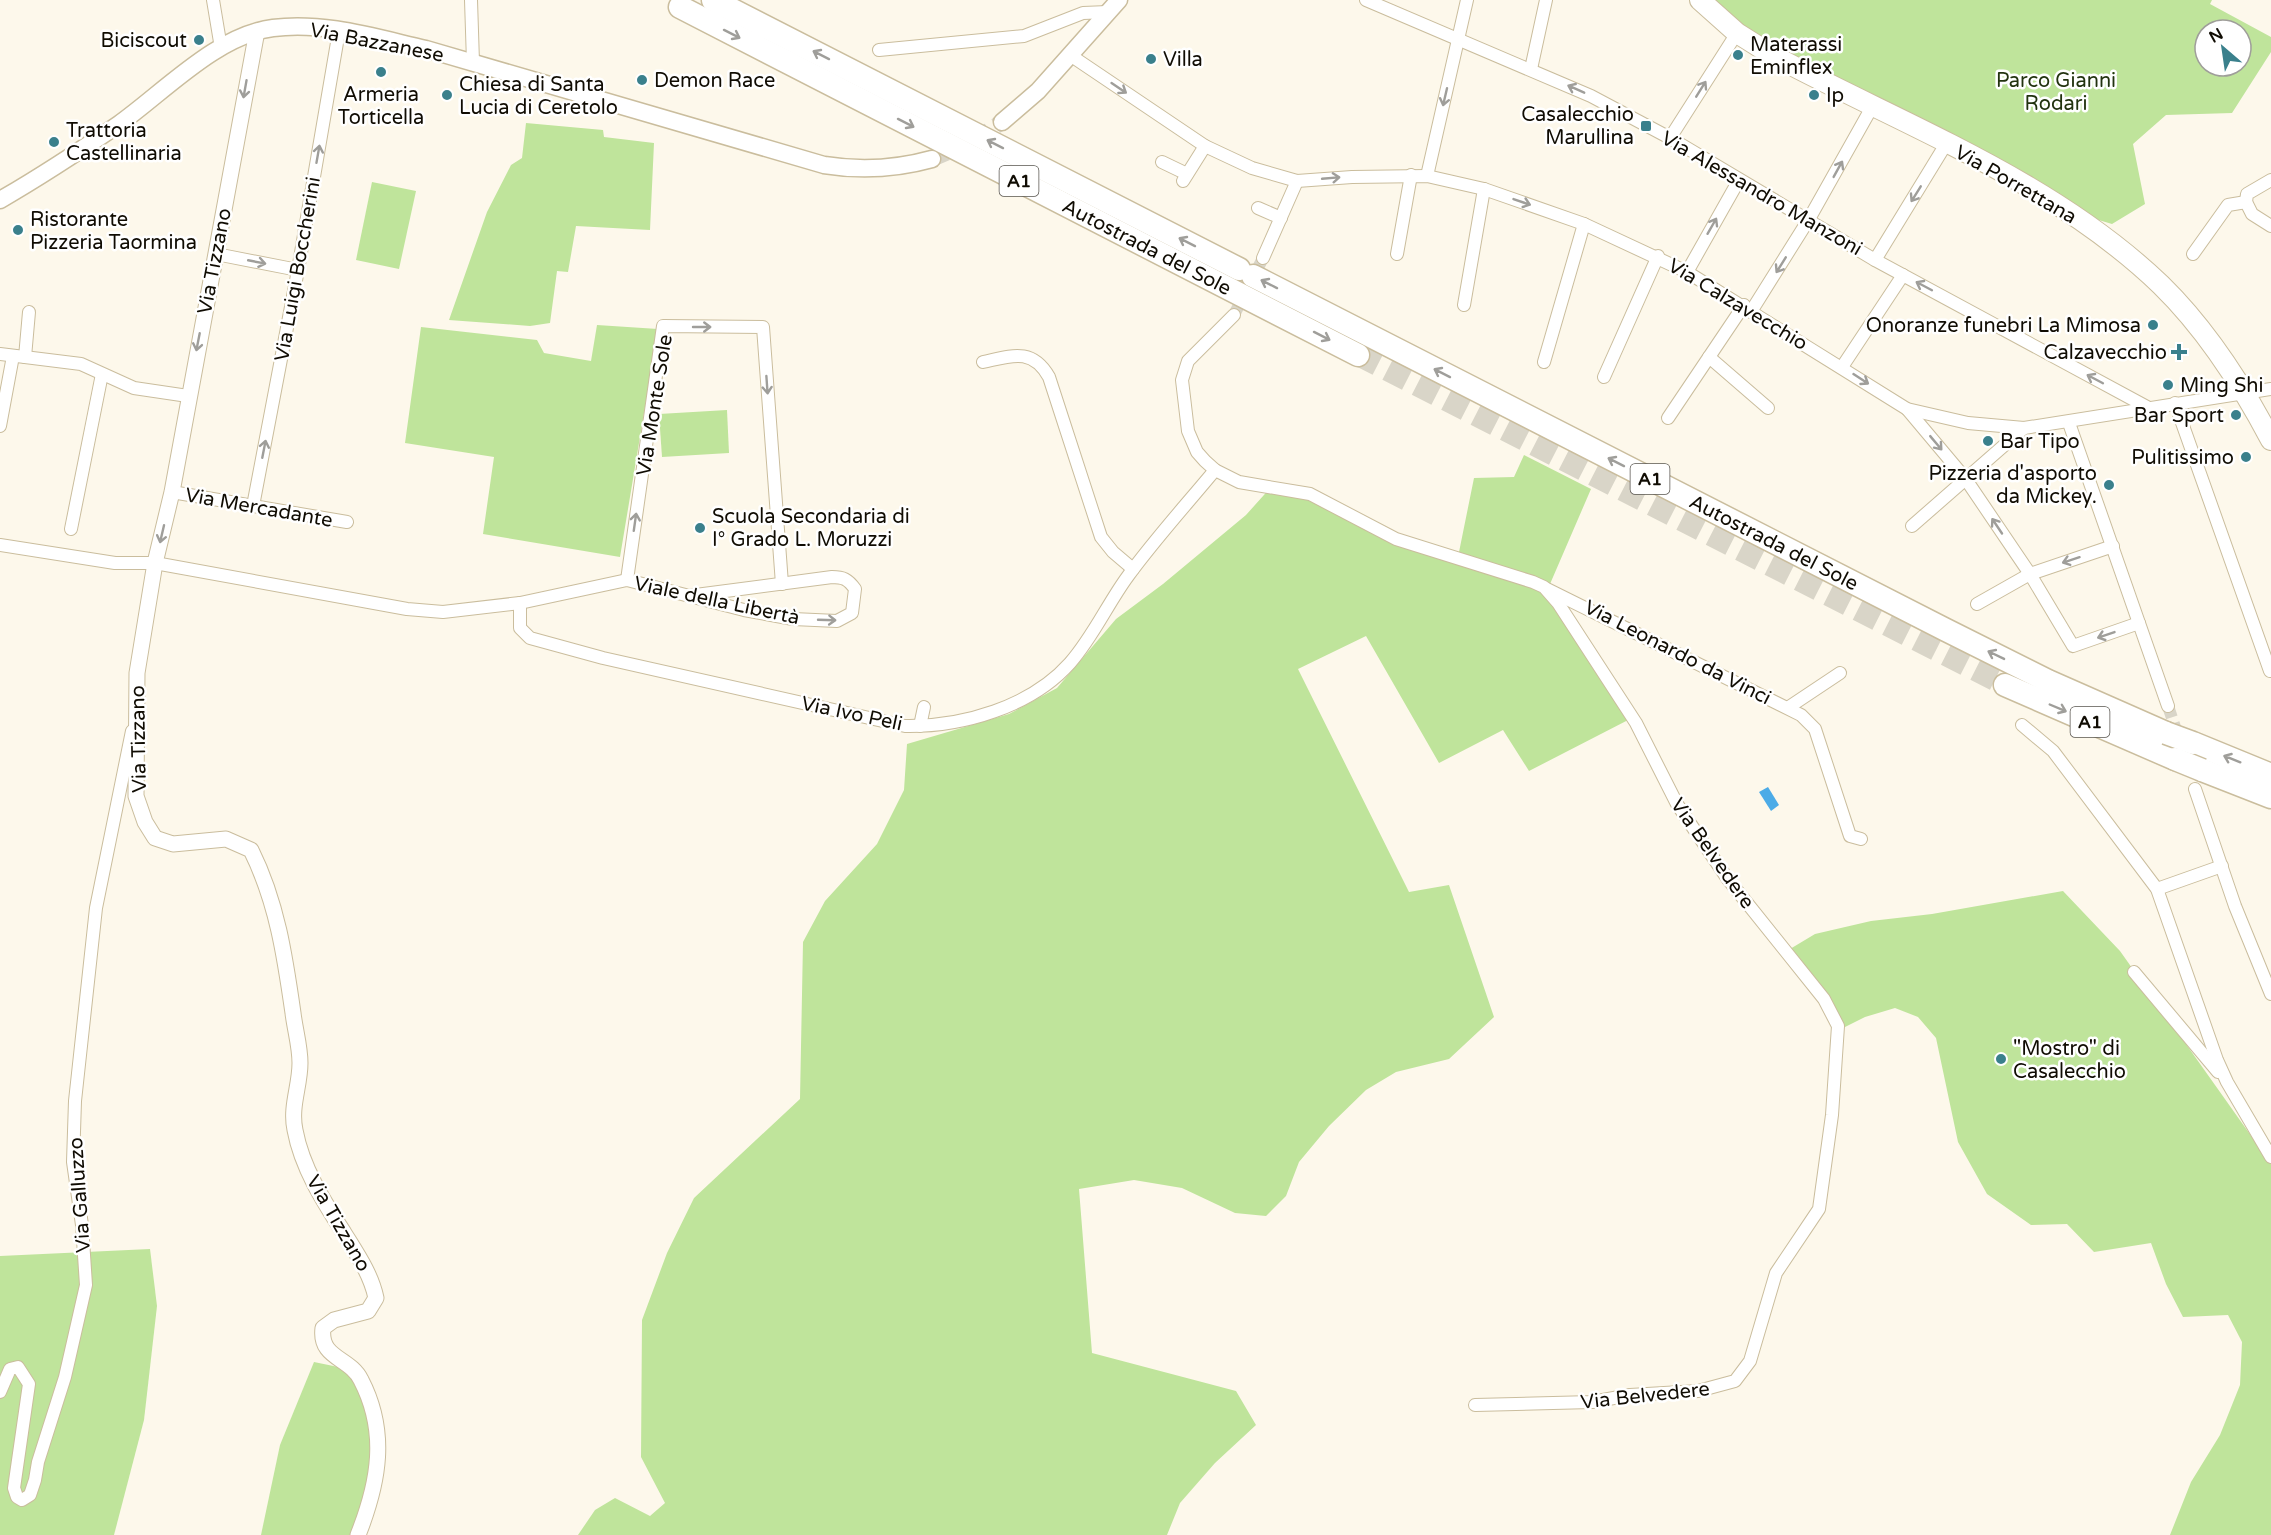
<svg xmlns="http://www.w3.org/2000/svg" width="2271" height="1535" viewBox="0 0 2271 1535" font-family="'Varela Round',sans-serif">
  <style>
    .green { fill: #bfe49b; fill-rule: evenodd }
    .water { fill: #4cabe7 }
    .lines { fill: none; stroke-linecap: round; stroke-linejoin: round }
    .minor-tunnel { stroke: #d9d5c8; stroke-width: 12; stroke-dasharray: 12 6; stroke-linecap: butt }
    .secondary-tunnel { stroke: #d9d5c8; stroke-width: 16; stroke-dasharray: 16 8; stroke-linecap: butt }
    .motorway-tunnel { stroke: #d9d5c8; stroke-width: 22; stroke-dasharray: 22 11; stroke-linecap: butt }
    .minor-casing { stroke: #cabd9d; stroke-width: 14 }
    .tertiary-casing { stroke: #cabd9d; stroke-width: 17 }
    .secondary-casing { stroke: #cabd9d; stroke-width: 19 }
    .primary-casing { stroke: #cabd9d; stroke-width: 22 }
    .motorway-casing { stroke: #cabd9d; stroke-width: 25 }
    .minor { stroke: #fff; stroke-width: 12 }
    .tertiary { stroke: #fff; stroke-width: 15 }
    .secondary { stroke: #fff; stroke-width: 16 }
    .primary { stroke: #fff; stroke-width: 20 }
    .motorway { stroke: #fff; stroke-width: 22 }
    .motorway-bridge-casing { stroke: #cabd9d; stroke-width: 25; stroke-linecap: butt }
    .motorway-bridge { stroke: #fff; stroke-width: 22 }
    .oneway { stroke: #9f9e9a }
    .poi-dot { fill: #3a808c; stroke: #fff; stroke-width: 2 }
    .labels { text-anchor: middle; stroke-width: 5; stroke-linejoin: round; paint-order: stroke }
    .shield { fill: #fff; stroke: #58554f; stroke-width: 1.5 }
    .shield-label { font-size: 18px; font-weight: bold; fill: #100c03 }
    .poi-label { font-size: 20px; fill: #100c03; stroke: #fff; text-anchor: start }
    .street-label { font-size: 20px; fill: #100c03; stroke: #fff }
    .park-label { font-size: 20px; fill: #22330f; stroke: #fff }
  </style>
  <rect width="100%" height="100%" fill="#fdf8eb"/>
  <g class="green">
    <path d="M1713,0H2212L2210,4L2271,37V52L2232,113L2166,115L2133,144L2145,204L2112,224L2092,218L1749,33ZM2205,30H2241V66H2205Z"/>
    <polygon points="526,123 603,130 604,137 654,143 650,230 576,226 568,272 557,271 550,323 530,326 449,320 487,212 511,165 522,158"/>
    <polygon points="372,182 416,191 399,269 356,260"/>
    <polygon points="597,325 658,329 620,557 483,534 494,457 405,443 421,327 537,340 544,353 591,361"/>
    <polygon points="727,410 729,453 662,457 659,414"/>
    <polygon points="1524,455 1591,489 1547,591 1632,718 1529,771 1503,730 1439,763 1366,636 1298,669 1409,892 1449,885 1494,1017 1449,1059 1396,1072 1366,1090 1329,1126 1299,1162 1286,1196 1266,1216 1235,1213 1182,1188 1134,1180 1079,1189 1092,1353 1236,1391 1256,1425 1215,1463 1180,1503 1167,1535 578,1535 595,1510 615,1498 650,1516 665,1503 641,1457 642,1320 667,1253 694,1198 800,1099 803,942 825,901 877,844 904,790 907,744 1009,714 1057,688 1116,619 1163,584 1246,515 1272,486 1309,493 1457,562 1474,478 1514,477"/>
    <polygon points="2063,891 2120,951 2271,1164 2271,1535 2170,1535 2191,1482 2220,1435 2240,1385 2242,1342 2228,1315 2183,1317 2166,1284 2151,1243 2094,1252 2067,1224 2031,1225 1987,1194 1958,1142 1936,1038 1918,1017 1895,1008 1865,1017 1839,1030 1785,952 1815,934 1871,921 1932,914"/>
    <polygon points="150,1249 157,1306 144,1420 114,1535 0,1535 0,1256"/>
    <polygon points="314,1362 343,1368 366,1394 378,1453 354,1535 261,1535 280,1445"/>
  </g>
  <polygon class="water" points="1768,787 1779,805 1771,811 1759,792"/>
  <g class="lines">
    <g class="minor-tunnel">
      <polyline points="1234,315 1263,258"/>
      <polyline points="2168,706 2179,739"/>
    </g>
    <polyline class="secondary-tunnel" points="932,159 971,142 1002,122"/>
    <polyline class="motorway-tunnel" points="1358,355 2005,685"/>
    <defs>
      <g id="minor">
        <polyline points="213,0 221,48"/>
        <polyline points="471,0 473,62"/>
        <polyline points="1366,0 1591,96 1670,138 1875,260 2147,407"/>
        <polyline points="879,50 1024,36 1083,13 1108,12"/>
        <polyline points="1070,55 1205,146 1252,168 1297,181 1352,177 1427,176 1484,189 1584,224 1687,272 1907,409 1968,423 2024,428 2271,389"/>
        <polyline points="1531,69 1546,0"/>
        <polyline points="1670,138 1737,33"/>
        <polyline points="1162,162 1187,174"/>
        <polyline points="1427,176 1467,0"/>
        <polyline points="1183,181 1205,146"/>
        <polyline points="2246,202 2247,194 2271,180"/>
        <polyline points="2246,202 2252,214 2271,226"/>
        <polyline points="1258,208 1281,218"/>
        <polyline points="216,254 298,270"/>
        <polyline points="1397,254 1411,175"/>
        <polyline points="2193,254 2228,205 2246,202"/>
        <polyline points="1263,258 1297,181"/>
        <polyline points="1875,260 1946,144"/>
        <polyline points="1687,272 1739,180"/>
        <polyline points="1464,305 1484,189"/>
        <polyline points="1752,310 1809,219 1872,107"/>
        <polyline points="1234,315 1188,361 1182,380 1188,431 1197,452 1205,461 1215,470 1239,482 1310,494 1396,539 1533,582 1544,587 1558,603 1636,723 1677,804 1727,878 1824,999 1838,1026 1832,1115 1819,1209 1776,1273 1750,1361 1735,1381 1698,1391 1630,1395 1592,1402 1475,1405"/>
        <polyline points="0,354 81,364 134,388 188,396"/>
        <polyline points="25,357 29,312"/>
        <polyline points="1709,357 1768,408"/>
        <path d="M983,362C1011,356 1032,347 1049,377L1101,537L1113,552L1133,569"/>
        <polyline points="1544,362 1584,224"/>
        <polyline points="1842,367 1903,275"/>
        <polyline points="1604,377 1658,256"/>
        <polyline points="2175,403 2270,671"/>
        <polyline points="1907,409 1965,478 2030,574 2073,646 2139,623"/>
        <polyline points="1668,418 1744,305"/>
        <polyline points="2069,423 2168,706"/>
        <polyline points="0,426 13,356"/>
        <polyline points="172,492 347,522"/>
        <polyline points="253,506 298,270 339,31"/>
        <polyline points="1912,526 2024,428"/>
        <polyline points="71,529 102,374"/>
        <path d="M0,545L115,563H155L407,609L443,612L520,603L627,580L744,610L793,619L837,621L852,613L855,589C848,579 843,577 832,577L688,596"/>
        <polyline points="627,580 663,326 763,327 782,584"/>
        <polyline points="1547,589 1801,715 1815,729 1850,836 1861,839"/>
        <path d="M520,603V628L530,638L603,658L905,726C962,727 1031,707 1070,663C1093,637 1108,603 1128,576C1155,539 1186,505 1215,470"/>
        <polyline points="1977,604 2030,574 2113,546"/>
        <polyline points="1789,707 1840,673"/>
        <polyline points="2022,725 2053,751 2157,889 2217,1060 2227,1082 2271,1157"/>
        <polyline points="920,726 924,707"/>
        <polyline points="2195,789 2235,906 2271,994"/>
        <polyline points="2157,889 2222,866"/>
        <polyline points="2134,972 2218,1072"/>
        <polyline points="0,1392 10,1369 18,1367 29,1384 14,1488 17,1497 22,1500 30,1495 35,1480 38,1462 65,1377 86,1285 82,1225 73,1162 75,1101 96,908 132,731"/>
      </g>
      <path id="tertiary" d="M257,31L172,492L155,563L137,673L136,796L145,822L155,838L173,844L226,839L251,850C277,902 285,957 293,1013C295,1030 300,1046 300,1063C300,1086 290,1107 295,1130C302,1168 324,1202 344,1233C357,1254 371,1274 376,1298L368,1311L334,1320L323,1328C319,1359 350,1357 361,1380C388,1432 379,1482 358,1535"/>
      <g id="secondary">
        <polyline points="1002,122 1038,91 1119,0"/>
        <path d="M0,200C40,177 81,150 119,124C164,92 217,35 273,28C323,21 377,38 426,49L824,165C861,171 896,169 932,159"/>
      </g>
      <path id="primary" d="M1700,0L1737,33L1772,55C1903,125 2052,180 2161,285C2205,328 2242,385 2271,440"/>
      <g id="motorway">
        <polyline points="713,0 1239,269"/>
        <path id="s1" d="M680,7L1358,355"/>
        <path id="s2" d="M1253,276L1946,630L2048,681L2166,733"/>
        <polyline points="2005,685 2175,759"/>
        <polyline points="2193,743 2271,775"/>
        <polyline points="2202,770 2271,797"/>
      </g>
    </defs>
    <use href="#minor" class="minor-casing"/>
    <use href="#tertiary" class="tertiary-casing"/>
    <use href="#secondary" class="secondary-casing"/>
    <use href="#primary" class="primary-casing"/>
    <use href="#motorway" class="motorway-casing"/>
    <use href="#minor" class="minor"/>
    <use href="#tertiary" class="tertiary"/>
    <use href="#secondary" class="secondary"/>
    <use href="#primary" class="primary"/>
    <use href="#motorway" class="motorway"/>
    <defs>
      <g id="motorway-bridge">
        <polyline points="2166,733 2193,743"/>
        <polyline points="2175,759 2202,770"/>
      </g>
    </defs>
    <use href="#motorway-bridge" class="motorway-bridge-casing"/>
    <use href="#motorway-bridge" class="motorway-bridge"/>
  </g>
  <defs><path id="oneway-shaft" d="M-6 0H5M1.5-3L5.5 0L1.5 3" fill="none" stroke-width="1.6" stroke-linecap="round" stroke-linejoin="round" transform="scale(1.5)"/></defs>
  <g class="oneway">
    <use href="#oneway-shaft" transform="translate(732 34) rotate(27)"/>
    <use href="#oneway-shaft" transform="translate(821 55) rotate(-153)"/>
    <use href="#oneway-shaft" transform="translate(1119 88) rotate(34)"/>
    <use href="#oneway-shaft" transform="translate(245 89) rotate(100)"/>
    <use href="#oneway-shaft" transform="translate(1576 89) rotate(-156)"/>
    <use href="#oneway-shaft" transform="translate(1701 89) rotate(-58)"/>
    <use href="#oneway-shaft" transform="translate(1445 97) rotate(103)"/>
    <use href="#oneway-shaft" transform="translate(906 123) rotate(27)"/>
    <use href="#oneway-shaft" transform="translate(995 144) rotate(-153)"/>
    <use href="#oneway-shaft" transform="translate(318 154) rotate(-80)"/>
    <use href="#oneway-shaft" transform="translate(1838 169) rotate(-61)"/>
    <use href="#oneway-shaft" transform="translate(1331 178) rotate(-5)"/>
    <use href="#oneway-shaft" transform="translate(1916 194) rotate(122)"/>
    <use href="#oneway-shaft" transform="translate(1522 202) rotate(19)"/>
    <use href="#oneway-shaft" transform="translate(1712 226) rotate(-60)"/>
    <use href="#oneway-shaft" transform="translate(1187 242) rotate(-153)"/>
    <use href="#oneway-shaft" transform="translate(257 262) rotate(11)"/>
    <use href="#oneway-shaft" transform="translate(1781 265) rotate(122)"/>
    <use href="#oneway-shaft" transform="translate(1269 284) rotate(-153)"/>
    <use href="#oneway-shaft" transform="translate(1924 286) rotate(-152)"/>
    <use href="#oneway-shaft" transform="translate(702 327)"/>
    <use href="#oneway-shaft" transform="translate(1322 336) rotate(27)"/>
    <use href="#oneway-shaft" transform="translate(198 342) rotate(101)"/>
    <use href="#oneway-shaft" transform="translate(1442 373) rotate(-153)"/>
    <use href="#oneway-shaft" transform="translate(1861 379) rotate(33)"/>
    <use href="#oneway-shaft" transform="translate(2095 379) rotate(-152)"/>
    <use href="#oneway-shaft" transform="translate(767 385) rotate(86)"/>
    <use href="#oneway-shaft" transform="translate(1936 443) rotate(50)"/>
    <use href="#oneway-shaft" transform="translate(264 449) rotate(-79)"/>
    <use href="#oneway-shaft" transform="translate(1616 462) rotate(-153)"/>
    <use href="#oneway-shaft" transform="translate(635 522) rotate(-82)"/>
    <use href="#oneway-shaft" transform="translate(1997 526) rotate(-124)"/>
    <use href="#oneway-shaft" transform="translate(162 534) rotate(103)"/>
    <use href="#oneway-shaft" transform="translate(2071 560) rotate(162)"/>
    <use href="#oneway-shaft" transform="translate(827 620) rotate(2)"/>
    <use href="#oneway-shaft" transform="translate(2106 635) rotate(161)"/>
    <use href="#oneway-shaft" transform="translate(1996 655) rotate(-154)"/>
    <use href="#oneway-shaft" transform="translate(2058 708) rotate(23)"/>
    <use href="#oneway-shaft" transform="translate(2232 759) rotate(-158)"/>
  </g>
  <g class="poi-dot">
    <circle cx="199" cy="40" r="6"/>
    <circle cx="1738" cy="55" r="6"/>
    <circle cx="1151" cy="59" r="6"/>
    <circle cx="381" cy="72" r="6"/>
    <circle cx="642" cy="80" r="6"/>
    <circle cx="447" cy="95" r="6"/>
    <circle cx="1814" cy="95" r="6"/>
    <rect x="1640" y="120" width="12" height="12" rx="3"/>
    <circle cx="54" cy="142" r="6"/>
    <circle cx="18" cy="230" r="6"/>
    <circle cx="2153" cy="325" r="6"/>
    <path d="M2176 343h6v6h6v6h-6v6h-6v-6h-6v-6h6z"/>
    <circle cx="2168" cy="385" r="6"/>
    <circle cx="2236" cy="415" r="6"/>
    <circle cx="1988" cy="441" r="6"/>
    <circle cx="2246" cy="457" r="6"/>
    <circle cx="2109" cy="485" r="6"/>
    <circle cx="700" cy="528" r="6"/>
    <circle cx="2001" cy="1059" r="6"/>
  </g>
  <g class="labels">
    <g class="shield">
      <rect x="999.5" y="166" width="39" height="30" rx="4.5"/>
      <rect x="1630.5" y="464" width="39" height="30" rx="4.5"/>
      <rect x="2070.5" y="707" width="39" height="30" rx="4.5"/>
    </g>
    <g class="shield-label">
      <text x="1019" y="187">A1</text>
      <text x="1650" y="485">A1</text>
      <text x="2090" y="728">A1</text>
    </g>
    <g class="poi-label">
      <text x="187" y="47" text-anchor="end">Biciscout</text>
      <text x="1750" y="51">Materassi<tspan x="1750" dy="23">Eminflex</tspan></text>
      <text x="1163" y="66">Villa</text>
      <text x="654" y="87">Demon Race</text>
      <text x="459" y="91">Chiesa di Santa<tspan x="459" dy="23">Lucia di Ceretolo</tspan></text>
      <text x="381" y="101" text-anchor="middle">Armeria<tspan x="381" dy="23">Torticella</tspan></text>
      <text x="1826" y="102">Ip</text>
      <text x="1634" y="121" text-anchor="end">Casalecchio<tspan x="1634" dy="23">Marullina</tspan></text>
      <text x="66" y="137">Trattoria<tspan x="66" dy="23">Castellinaria</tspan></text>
      <text x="30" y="226">Ristorante<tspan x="30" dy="23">Pizzeria Taormina</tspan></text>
      <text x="2141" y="332" text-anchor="end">Onoranze funebri La Mimosa</text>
      <text x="2167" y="359" text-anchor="end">Calzavecchio</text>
      <text x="2180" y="392">Ming Shi</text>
      <text x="2224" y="422" text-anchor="end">Bar Sport</text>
      <text x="2000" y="448">Bar Tipo</text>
      <text x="2234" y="464" text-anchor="end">Pulitissimo</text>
      <text x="2097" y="480" text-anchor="end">Pizzeria d'asporto<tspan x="2097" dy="23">da Mickey.</tspan></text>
      <text x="712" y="523">Scuola Secondaria di<tspan x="712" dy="23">I° Grado L. Moruzzi</tspan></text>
      <text x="2013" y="1055">"Mostro" di<tspan x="2013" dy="23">Casalecchio</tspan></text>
    </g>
    <g class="street-label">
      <text transform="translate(377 42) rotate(11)" y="7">Via Bazzanese</text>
      <text transform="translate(2016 184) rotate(30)" y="7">Via Porrettana</text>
      <text transform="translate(1762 193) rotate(30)" y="7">Via Alessandro Manzoni</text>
      <text dy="7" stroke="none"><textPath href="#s1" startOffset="525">Autostrada del Sole</textPath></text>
      <text transform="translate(214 261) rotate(-79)" y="7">Via Tizzano</text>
      <text transform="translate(297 269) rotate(-80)" y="7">Via Luigi Boccherini</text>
      <text transform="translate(1738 304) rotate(31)" y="7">Via Calzavecchio</text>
      <text transform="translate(654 405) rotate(-81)" y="7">Via Monte Sole</text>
      <text transform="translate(259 507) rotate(10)" y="7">Via Mercadante</text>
      <text dy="7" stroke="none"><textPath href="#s2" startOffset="585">Autostrada del Sole</textPath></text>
      <text transform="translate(717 600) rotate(12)" y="7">Viale della Libertà</text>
      <text transform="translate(1678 652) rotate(27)" y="7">Via Leonardo da Vinci</text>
      <text transform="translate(852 713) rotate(12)" y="7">Via Ivo Peli</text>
      <text transform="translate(138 739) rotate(-91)" y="7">Via Tizzano</text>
      <text transform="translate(1713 853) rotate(55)" y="7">Via Belvedere</text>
      <text transform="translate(79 1195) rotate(-94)" y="7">Via Galluzzo</text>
      <text transform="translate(339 1223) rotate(60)" y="7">Via Tizzano</text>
      <text transform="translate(1645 1395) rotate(-6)" y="7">Via Belvedere</text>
    </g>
    <g class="park-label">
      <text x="2056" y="87">Parco Gianni<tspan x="2056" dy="23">Rodari</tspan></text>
    </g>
  </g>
  <g transform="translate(2223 48) rotate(331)"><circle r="28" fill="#ffffff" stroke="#9f9e9a" stroke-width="1.5"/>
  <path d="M0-4.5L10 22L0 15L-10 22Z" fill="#3a808c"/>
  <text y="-9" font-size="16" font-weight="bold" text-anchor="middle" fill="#100c03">N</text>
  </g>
</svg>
